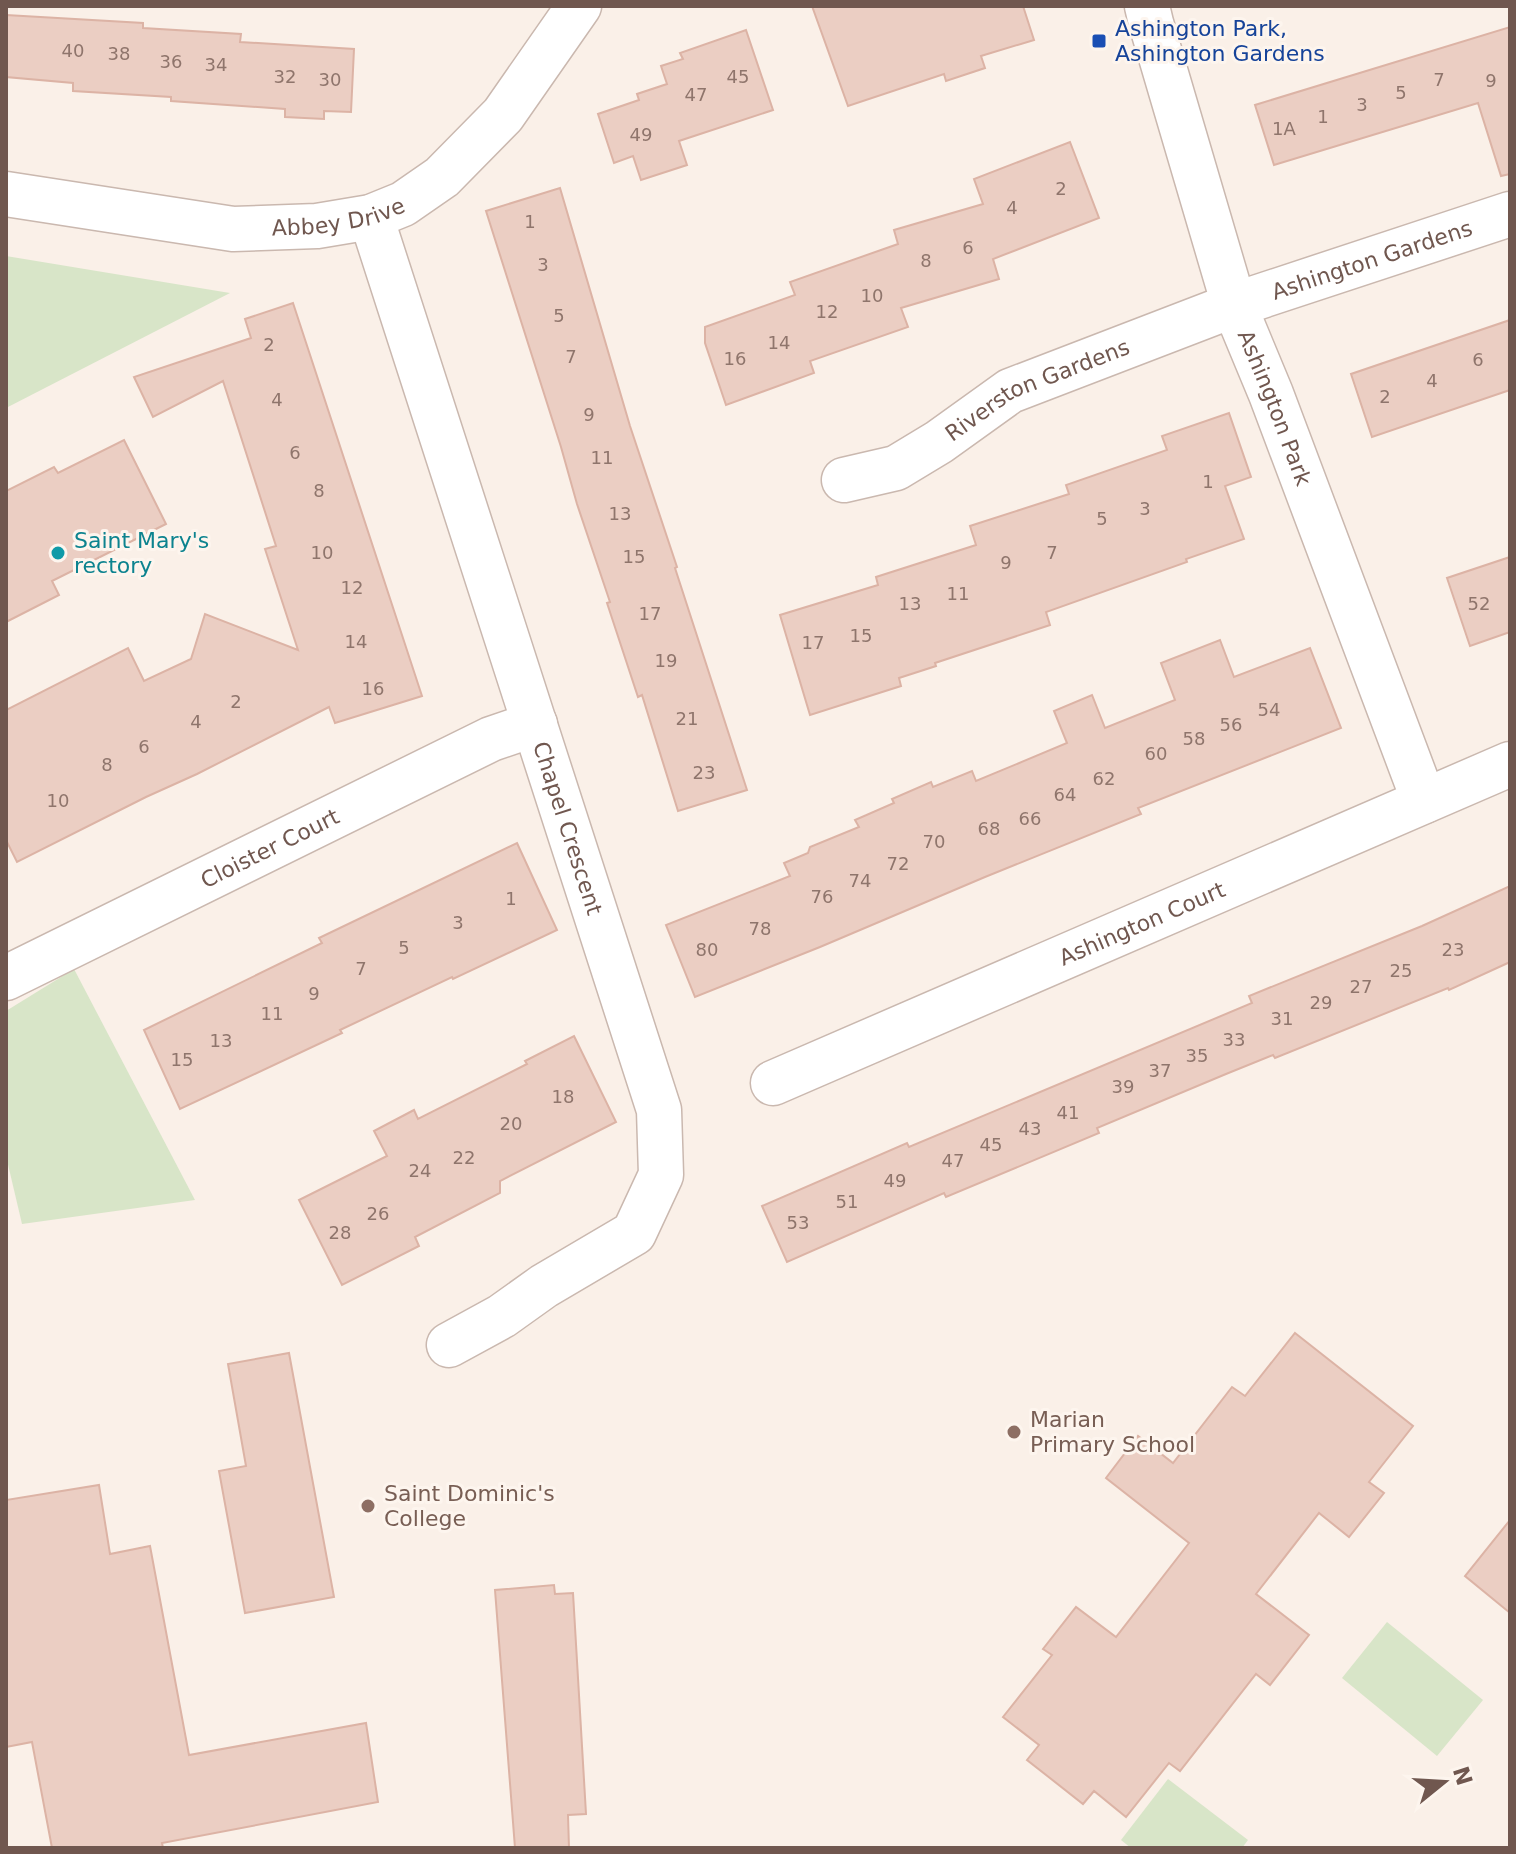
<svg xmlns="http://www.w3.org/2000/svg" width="1516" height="1854" viewBox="0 0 1516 1854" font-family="'DejaVu Sans',sans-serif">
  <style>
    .green { fill: #d8e5c8 }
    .building { fill: #ebcec3; stroke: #dcb3a5; stroke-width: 2 }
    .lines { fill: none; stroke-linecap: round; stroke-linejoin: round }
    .minor-casing { stroke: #cab8af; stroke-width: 47 }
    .minor { stroke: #fff; stroke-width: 44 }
    .transit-dot { fill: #1a4fb4; stroke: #fdf5ee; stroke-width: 3 }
    .culture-dot { fill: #0f9aa8; stroke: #fdf5ee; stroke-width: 3 }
    .education-dot { fill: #8d6e63; stroke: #fdf5ee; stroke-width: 3 }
    .labels { text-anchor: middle; stroke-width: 6; stroke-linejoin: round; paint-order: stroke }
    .number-label { font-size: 18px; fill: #8f756c }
    .transit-label { font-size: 22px; fill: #164399; stroke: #fdf5ee; text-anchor: start }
    .street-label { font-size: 22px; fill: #70574f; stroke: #fdf5ee }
    .culture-label { font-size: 22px; fill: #0d838f; stroke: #fdf5ee; text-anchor: start }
    .education-label { font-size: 22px; fill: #785e54; stroke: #fdf5ee; text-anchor: start }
  </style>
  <rect width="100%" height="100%" fill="#faf0e8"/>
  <g class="green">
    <polygon points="6,256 230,293 6,408"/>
    <polygon points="74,969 195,1200 22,1224 6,1156 6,1011"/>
    <polygon points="1387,1622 1483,1700 1437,1756 1342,1678"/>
    <polygon points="1168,1779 1248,1840 1242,1848 1131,1848 1121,1840"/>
  </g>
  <g class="building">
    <polygon points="812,6 1023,6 1034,40 981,56 985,68 946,81 944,74 848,106"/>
    <polygon points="6,15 143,23 143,28 241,34 240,42 354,49 351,112 324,111 324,119 285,117 285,109 171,101 171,97 73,91 73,83 6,77"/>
    <polygon points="1510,27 1510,174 1501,176 1478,103 1274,165 1255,105"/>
    <polygon points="746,30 773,110 679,141 687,165 641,180 633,156 614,163 598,114 639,100 637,94 667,84 661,66 683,59 680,53"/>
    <polygon points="1070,142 1099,218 993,259 999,279 901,308 908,327 810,361 814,373 726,405 705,343 705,327 795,295 790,282 898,244 894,230 983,204 974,179"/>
    <polygon points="560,188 630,426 677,567 675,568 747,790 678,811 642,695 638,697 607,603 610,602 577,504 561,447 486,211"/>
    <polygon points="293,303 422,696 335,723 329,707 197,774 146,797 17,862 6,840 6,710 128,648 144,681 191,659 205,614 298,650 265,549 276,546 223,381 153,417 134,377 251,338 245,319"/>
    <polygon points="1510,320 1510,390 1372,437 1351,374"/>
    <polygon points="1229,413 1251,477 1225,486 1244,539 1186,559 1187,562 1046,612 1050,625 935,663 936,666 899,678 901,686 810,715 780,615 878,585 876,577 976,545 970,526 1069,494 1066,485 1167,450 1162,436"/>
    <polygon points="124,440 166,524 52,581 59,595 6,622 6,491 54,467 58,473"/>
    <polygon points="1510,557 1510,632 1470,646 1447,578"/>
    <polygon points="1220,640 1234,677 1310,648 1341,728 1138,808 1141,814 985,877 820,947 695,997 666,925 790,876 784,863 808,853 810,847 859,827 855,820 894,803 892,799 931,782 933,787 972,771 976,781 1067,743 1054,711 1092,695 1105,728 1175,700 1161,663"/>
    <polygon points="517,843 557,930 453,979 452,977 340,1030 342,1033 180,1109 144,1030 322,943 319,938"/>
    <polygon points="1510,886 1510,962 1449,990 1448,988 1275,1058 1273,1055 1226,1074 1097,1128 1099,1133 946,1197 944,1193 787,1262 762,1206 907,1143 909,1147 1252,1003 1249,996 1422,926"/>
    <polygon points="574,1036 616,1122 500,1181 500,1193 415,1237 419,1246 342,1285 299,1200 387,1156 374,1131 414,1110 418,1119 527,1064 525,1061"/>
    <polygon points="1295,1333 1413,1426 1369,1482 1384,1493 1349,1537 1319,1513 1256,1594 1309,1635 1270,1685 1256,1674 1180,1771 1169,1763 1126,1817 1094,1791 1083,1804 1027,1760 1039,1745 1003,1717 1052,1655 1043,1649 1076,1607 1116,1637 1189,1543 1106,1478 1138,1436 1173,1463 1232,1387 1245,1396"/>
    <polygon points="289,1353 334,1597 245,1613 219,1471 246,1466 228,1364"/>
    <polygon points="99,1485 110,1554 150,1546 189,1755 366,1723 378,1802 162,1843 163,1848 52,1848 32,1742 6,1747 6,1500"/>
    <polygon points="1510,1520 1510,1613 1465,1576"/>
    <polygon points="554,1585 555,1594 573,1593 586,1814 568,1815 569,1848 515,1848 495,1590"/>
  </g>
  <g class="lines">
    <defs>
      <g id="minor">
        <path id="s1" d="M1147,6L1151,23L1234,305L1271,394L1424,801"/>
        <path id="s2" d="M6,194L233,229L317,226L371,217L403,204L442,177L503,115L579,6"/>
        <path id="s3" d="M371,217L659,1110L661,1175L634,1233L544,1286L502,1316L449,1345"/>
        <path id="s4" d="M844,480L896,468L939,442L1010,391L1234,305L1510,214"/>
        <path id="s5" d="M6,978L491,739L535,724"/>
        <path id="s6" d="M773,1083L1510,764"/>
      </g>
    </defs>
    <use href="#minor" class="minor-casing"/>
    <use href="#minor" class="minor"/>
  </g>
  <rect class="transit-dot" x="1091" y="33" width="16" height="16" rx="4"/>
  <circle class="culture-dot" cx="58" cy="553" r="8"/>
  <g class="education-dot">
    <circle cx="1014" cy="1432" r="8"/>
    <circle cx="368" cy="1506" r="8"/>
  </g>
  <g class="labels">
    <g class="number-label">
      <text x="73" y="57">40</text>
      <text x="119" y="60">38</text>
      <text x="171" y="68">36</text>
      <text x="216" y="71">34</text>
      <text x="285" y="83">32</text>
      <text x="738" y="83">45</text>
      <text x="330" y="86">30</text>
      <text x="1439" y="86">7</text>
      <text x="1491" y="87">9</text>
      <text x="1401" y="99">5</text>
      <text x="696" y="101">47</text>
      <text x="1362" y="111">3</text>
      <text x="1323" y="123">1</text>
      <text x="1284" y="135">1A</text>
      <text x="641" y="141">49</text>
      <text x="1061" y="195">2</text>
      <text x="1012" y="214">4</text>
      <text x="530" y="228">1</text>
      <text x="968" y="254">6</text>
      <text x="926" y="267">8</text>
      <text x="543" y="271">3</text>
      <text x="872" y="302">10</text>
      <text x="827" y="318">12</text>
      <text x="559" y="322">5</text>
      <text x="779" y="349">14</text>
      <text x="269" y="351">2</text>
      <text x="571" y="363">7</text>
      <text x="735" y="365">16</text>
      <text x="1478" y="366">6</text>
      <text x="1432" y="387">4</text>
      <text x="1385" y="403">2</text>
      <text x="277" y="406">4</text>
      <text x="589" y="421">9</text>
      <text x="295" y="459">6</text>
      <text x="602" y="464">11</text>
      <text x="1208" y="488">1</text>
      <text x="319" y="497">8</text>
      <text x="1145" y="515">3</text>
      <text x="620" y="520">13</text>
      <text x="1102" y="525">5</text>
      <text x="322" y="559">10</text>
      <text x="1052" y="559">7</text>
      <text x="634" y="563">15</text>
      <text x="1006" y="569">9</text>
      <text x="352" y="594">12</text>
      <text x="958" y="600">11</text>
      <text x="910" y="610">13</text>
      <text x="1479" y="610">52</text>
      <text x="650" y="620">17</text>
      <text x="861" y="642">15</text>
      <text x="356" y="648">14</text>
      <text x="813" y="649">17</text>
      <text x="666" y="667">19</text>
      <text x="373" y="695">16</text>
      <text x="236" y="708">2</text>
      <text x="1269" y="716">54</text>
      <text x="687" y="725">21</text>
      <text x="196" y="728">4</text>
      <text x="1231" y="731">56</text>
      <text x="1194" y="745">58</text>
      <text x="144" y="753">6</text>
      <text x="1156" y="760">60</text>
      <text x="107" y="771">8</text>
      <text x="704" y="779">23</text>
      <text x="1104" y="785">62</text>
      <text x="1065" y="801">64</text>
      <text x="58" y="807">10</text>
      <text x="1030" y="825">66</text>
      <text x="989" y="835">68</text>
      <text x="934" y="848">70</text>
      <text x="898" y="870">72</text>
      <text x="860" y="887">74</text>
      <text x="822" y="903">76</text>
      <text x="511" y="905">1</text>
      <text x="458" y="929">3</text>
      <text x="760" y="935">78</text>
      <text x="404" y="954">5</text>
      <text x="707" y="956">80</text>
      <text x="1453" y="956">23</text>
      <text x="361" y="975">7</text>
      <text x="1401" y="977">25</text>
      <text x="1361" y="993">27</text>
      <text x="314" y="1000">9</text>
      <text x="1321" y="1009">29</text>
      <text x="272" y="1020">11</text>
      <text x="1282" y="1025">31</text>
      <text x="1234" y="1046">33</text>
      <text x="221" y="1047">13</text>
      <text x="1197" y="1062">35</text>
      <text x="182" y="1066">15</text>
      <text x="1160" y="1077">37</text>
      <text x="1123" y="1093">39</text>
      <text x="563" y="1103">18</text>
      <text x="1068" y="1119">41</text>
      <text x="511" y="1130">20</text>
      <text x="1030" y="1135">43</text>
      <text x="991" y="1151">45</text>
      <text x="464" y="1164">22</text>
      <text x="953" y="1167">47</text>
      <text x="420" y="1177">24</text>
      <text x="895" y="1187">49</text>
      <text x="847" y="1208">51</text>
      <text x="378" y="1220">26</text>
      <text x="798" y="1229">53</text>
      <text x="340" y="1239">28</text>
    </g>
    <g class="transit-label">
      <text x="1115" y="36">Ashington Park,<tspan x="1115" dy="25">Ashington Gardens</tspan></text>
    </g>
    <g class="street-label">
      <text dy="8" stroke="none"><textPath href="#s2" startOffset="336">Abbey Drive</textPath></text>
      <text dy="8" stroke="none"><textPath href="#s4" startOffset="576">Ashington Gardens</textPath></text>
      <text dy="8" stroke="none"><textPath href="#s4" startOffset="216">Riverston Gardens</textPath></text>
      <text dy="8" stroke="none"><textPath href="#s1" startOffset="422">Ashington Park</textPath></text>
      <text dy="8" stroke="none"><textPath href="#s3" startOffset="642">Chapel Crescent</textPath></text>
      <text dy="8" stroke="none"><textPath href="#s5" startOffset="294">Cloister Court</textPath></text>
      <text dy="8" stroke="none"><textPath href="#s6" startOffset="402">Ashington Court</textPath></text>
    </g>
    <g class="culture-label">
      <text x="74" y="548">Saint Mary's<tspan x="74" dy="25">rectory</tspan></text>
    </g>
    <g class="education-label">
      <text x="1030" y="1427">Marian<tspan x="1030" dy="25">Primary School</tspan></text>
      <text x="384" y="1501">Saint Dominic's<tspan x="384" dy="25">College</tspan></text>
    </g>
  </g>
  <rect width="1516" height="1854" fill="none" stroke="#70574f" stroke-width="16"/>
  <g transform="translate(1444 1782) rotate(72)" stroke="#fdf5ee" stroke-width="6" paint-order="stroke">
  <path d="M0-6L14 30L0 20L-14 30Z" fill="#70574f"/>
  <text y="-12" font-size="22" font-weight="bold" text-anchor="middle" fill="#70574f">N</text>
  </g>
</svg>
